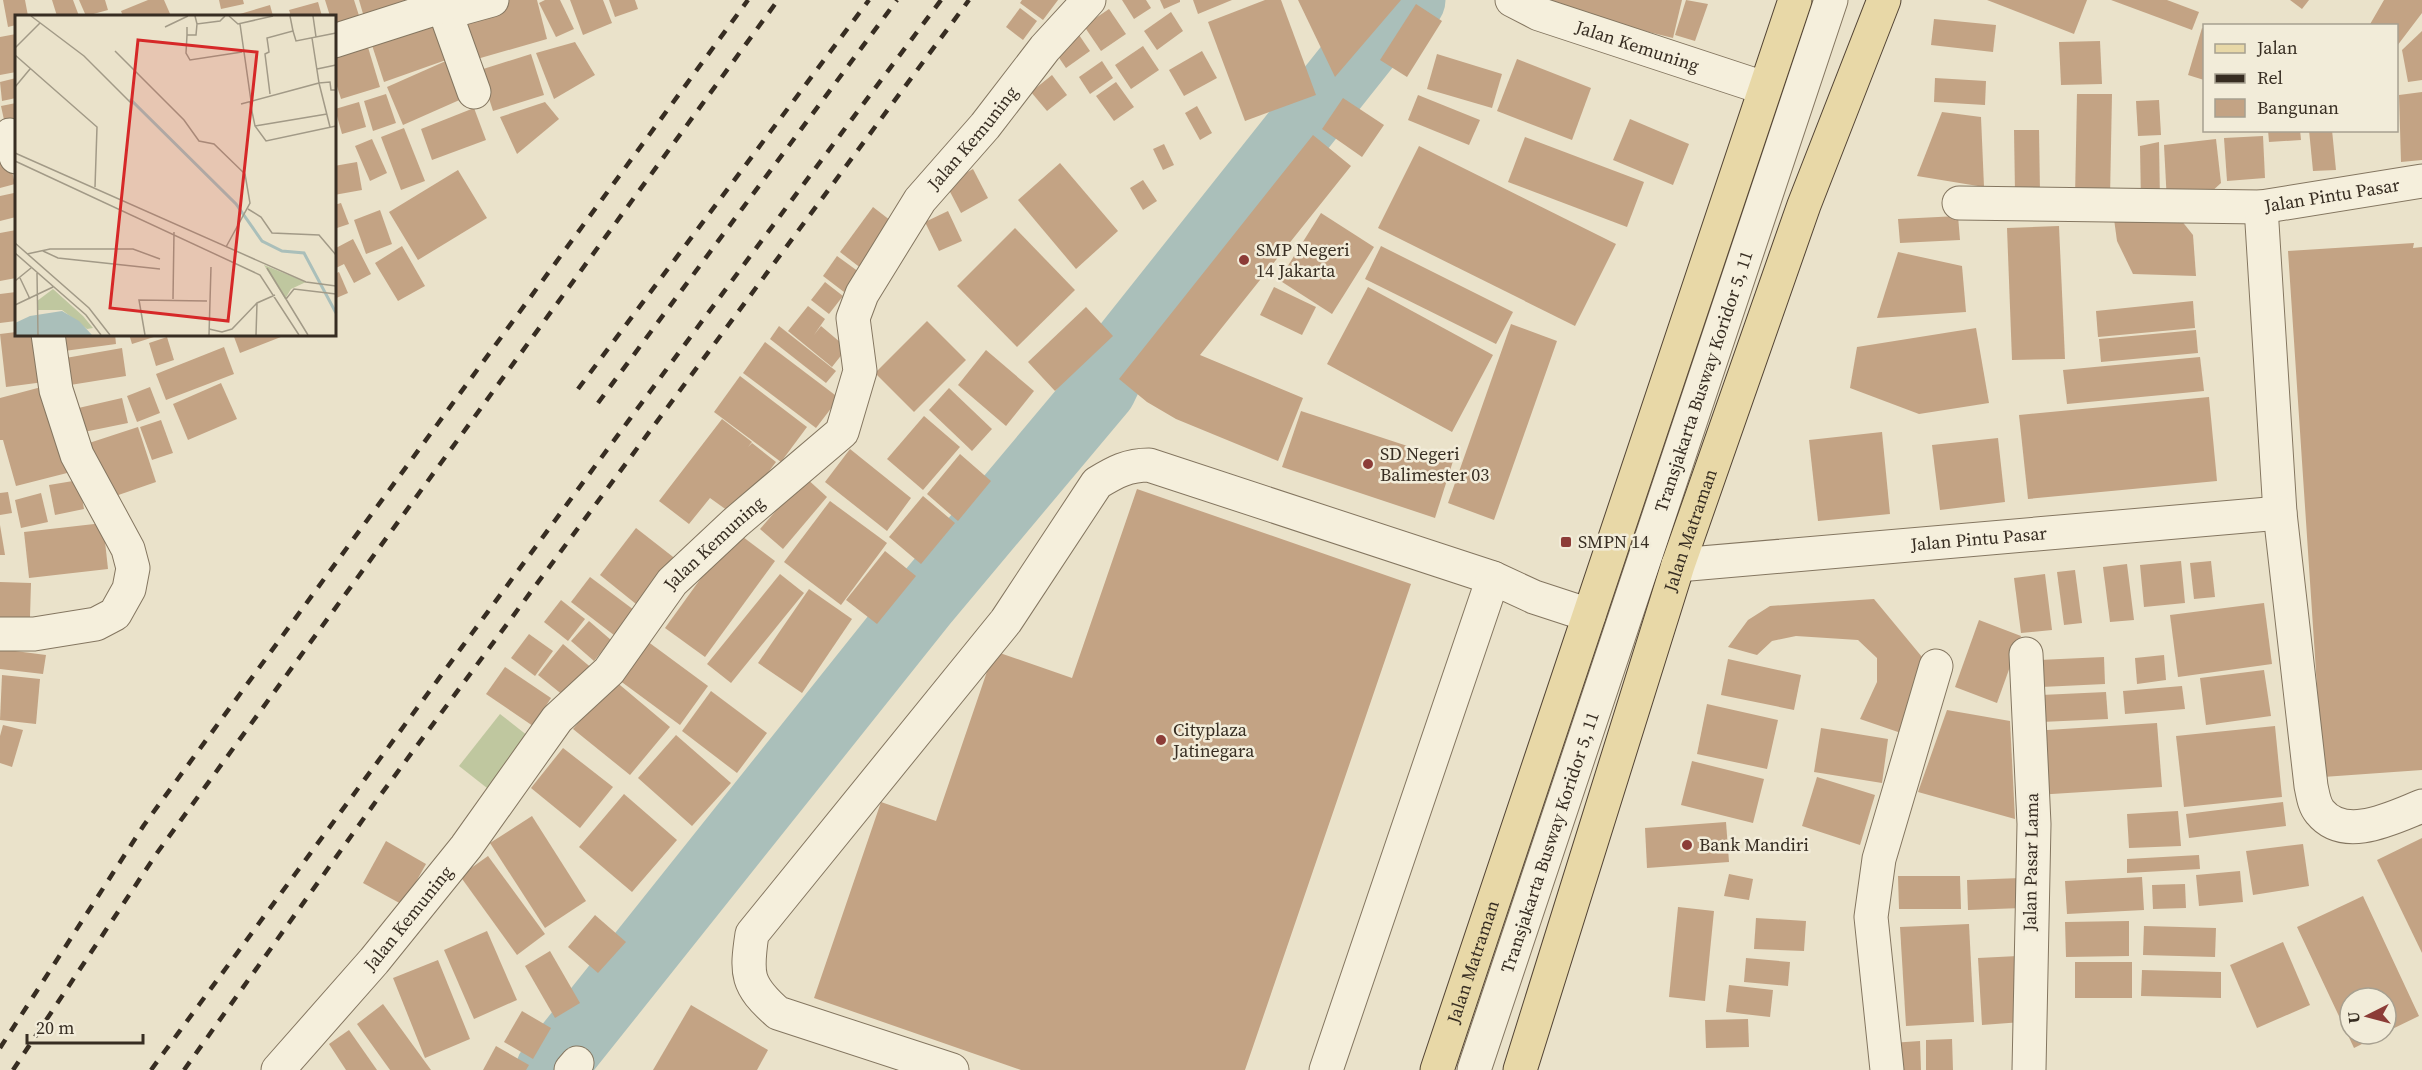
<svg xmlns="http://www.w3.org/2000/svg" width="2422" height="1070" viewBox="0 0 2422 1070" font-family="'Source Serif 4',serif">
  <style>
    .green { fill: #bfc79f }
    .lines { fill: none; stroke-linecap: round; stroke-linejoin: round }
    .river { stroke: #aabfba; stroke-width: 69 }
    .building { fill: #c3a384 }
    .minor-casing { stroke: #847660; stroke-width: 35 }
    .major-casing { stroke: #534434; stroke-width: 35 }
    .minor { stroke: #f5efdc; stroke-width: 33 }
    .major { stroke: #e8d8a7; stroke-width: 33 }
    .rail { stroke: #372d22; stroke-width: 4.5; stroke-dasharray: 10 10; stroke-linecap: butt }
    .poi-dot { fill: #8c3c37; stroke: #f2ecd9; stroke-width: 2 }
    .labels { text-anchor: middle; stroke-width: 5; stroke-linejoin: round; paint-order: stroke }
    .street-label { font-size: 18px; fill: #372d22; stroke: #f2ecd9 }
    .poi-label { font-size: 18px; fill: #372d22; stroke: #f2ecd9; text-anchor: start }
    .inset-river { fill: none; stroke: #aabfba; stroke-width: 3 }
    .inset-road { fill: none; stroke: #a29a87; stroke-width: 1.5 }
    .view { fill: #d62828; fill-opacity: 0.15; stroke: #d62828; stroke-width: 3 }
    .inset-edge { fill: none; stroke: #372d22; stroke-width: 3 }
  </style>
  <rect width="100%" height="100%" fill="#eae2ca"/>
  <polygon class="green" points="500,714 528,736 487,788 459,766"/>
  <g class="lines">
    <polyline class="river" points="550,1070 925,600 1102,389 1116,360 1372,38 1411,0"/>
  </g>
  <g class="building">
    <polygon points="3,0 25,0 28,16 16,16 16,25 8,27"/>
    <polygon points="52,0 73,0 79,16 57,16"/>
    <polygon points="79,0 105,0 108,10 86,16"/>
    <polygon points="148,0 164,0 171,16 123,16 121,11"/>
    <polygon points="219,0 243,0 244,4 221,9"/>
    <polygon points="325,0 354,0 363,28 334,33 334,16 330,16"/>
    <polygon points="359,0 422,0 366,24"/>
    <polygon points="500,0 537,0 547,39 477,59 464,10"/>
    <polygon points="545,0 560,0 574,29 556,37 539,3"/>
    <polygon points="570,0 603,0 612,23 583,35"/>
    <polygon points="609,0 635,0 638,9 615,17"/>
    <polygon points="1022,0 1058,0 1043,20 1020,3"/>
    <polygon points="1122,0 1146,0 1151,8 1134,19"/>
    <polygon points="1160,0 1180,0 1180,2 1164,9"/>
    <polygon points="1193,0 1232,0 1198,14"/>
    <polygon points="1265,0 1281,0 1316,95 1245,121 1208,22"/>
    <polygon points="1298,0 1401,0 1335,77"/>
    <polygon points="1553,0 1682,0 1673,38 1551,8"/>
    <polygon points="1686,0 1708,4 1695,41 1675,35"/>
    <polygon points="1987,0 2087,0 2074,34"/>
    <polygon points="2111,0 2167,0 2199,12 2192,30"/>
    <polygon points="2290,0 2309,0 2302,9"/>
    <polygon points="2384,0 2422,0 2422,13 2397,46 2397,26 2369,26"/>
    <polygon points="318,2 322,16 291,16 289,10"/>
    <polygon points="1416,4 1442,21 1407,77 1380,60"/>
    <polygon points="270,5 273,16 233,16"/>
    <polygon points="1020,8 1037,21 1023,40 1006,27"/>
    <polygon points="1109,9 1126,34 1101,51 1084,26"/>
    <polygon points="1171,12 1183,31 1157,50 1144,31"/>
    <polygon points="430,15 446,60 384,82 369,36"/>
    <polygon points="1934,19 1996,25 1993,52 1931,45"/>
    <polygon points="2202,28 2204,29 2204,80 2188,75"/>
    <polygon points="2422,31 2422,80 2408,82 2402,50"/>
    <polygon points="1077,32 1090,51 1066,68 1053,49"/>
    <polygon points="16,34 16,72 0,75 0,37"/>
    <polygon points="2100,41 2102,84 2061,85 2059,42"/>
    <polygon points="575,42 595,75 554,99 536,53"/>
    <polygon points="367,44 380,87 341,99 334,77 334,53"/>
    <polygon points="1143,46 1159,70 1131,89 1115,65"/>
    <polygon points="1202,51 1217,78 1184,96 1169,70"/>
    <polygon points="531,54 544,95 493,111 480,70"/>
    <polygon points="1437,54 1502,74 1492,108 1427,89"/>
    <polygon points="1517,59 1591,88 1572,140 1497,111"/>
    <polygon points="448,60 464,98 403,125 387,87"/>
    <polygon points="1102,61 1113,78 1090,94 1079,77"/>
    <polygon points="1052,75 1067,95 1047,111 1031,92"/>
    <polygon points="16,78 16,98 2,101 0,82"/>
    <polygon points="1935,78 1986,81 1985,105 1934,102"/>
    <polygon points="1116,82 1134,107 1114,121 1096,96"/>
    <polygon points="2422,92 2422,160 2401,162 2399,95"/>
    <polygon points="386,94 396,123 373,131 364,101"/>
    <polygon points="2077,94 2112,94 2110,198 2075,198"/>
    <polygon points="1418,95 1480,120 1469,145 1408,120"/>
    <polygon points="1343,98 1384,125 1362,157 1322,129"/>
    <polygon points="2159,100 2161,135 2138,136 2136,101"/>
    <polygon points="359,102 366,127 342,134 335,109"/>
    <polygon points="545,102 559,119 517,154 500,117"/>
    <polygon points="16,103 16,127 6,129 1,106"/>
    <polygon points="1197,106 1212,133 1200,140 1185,113"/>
    <polygon points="474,108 486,140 432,160 421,129"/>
    <polygon points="1942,112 1981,117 1984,187 1917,176"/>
    <polygon points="1630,119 1689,144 1673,185 1613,160"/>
    <polygon points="404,128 425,181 401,190 381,137"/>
    <polygon points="2014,130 2039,130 2040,193 2015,194"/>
    <polygon points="2268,130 2300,130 2301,140 2269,142"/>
    <polygon points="2309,130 2332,130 2336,170 2313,171"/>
    <polygon points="1313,135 1351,166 1200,355 1303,398 1278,461 1176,419 1147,402 1119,379"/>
    <polygon points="2263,136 2265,178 2227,181 2224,138"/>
    <polygon points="1525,137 1644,182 1627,227 1508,182"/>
    <polygon points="372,139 387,173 370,181 355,146"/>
    <polygon points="2216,139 2221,183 2198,204 2167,203 2164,145"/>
    <polygon points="2159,142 2160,202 2141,203 2140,146"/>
    <polygon points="1164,144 1174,165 1163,170 1153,149"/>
    <polygon points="6,146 15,184 0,188 0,147"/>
    <polygon points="1419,146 1616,244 1575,326 1378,228"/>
    <polygon points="357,162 362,190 334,195 334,166"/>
    <polygon points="1060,163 1118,231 1076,269 1018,200"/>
    <polygon points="973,169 988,198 961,213 946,184"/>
    <polygon points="458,170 487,218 418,260 389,212"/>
    <polygon points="1143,180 1157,201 1143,210 1130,188"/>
    <polygon points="14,193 16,217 0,221 0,196"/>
    <polygon points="341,203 349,224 334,229 334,205"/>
    <polygon points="873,207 895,224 862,269 840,252"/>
    <polygon points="380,210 392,244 366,254 354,220"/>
    <polygon points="948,211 962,241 939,251 925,222"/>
    <polygon points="1321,213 1374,247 1332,314 1279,280"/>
    <polygon points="1958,216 1960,240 1900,243 1898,219"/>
    <polygon points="2114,219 2181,220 2193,235 2196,276 2133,274 2117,241"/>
    <polygon points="2059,226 2065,359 2012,360 2007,228"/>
    <polygon points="1015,228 1075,290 1017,347 957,286"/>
    <polygon points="16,230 16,278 0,281 0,233"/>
    <polygon points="353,239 371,274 354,283 344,264 334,269 334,249"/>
    <polygon points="2414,243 2413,248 2422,247 2422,770 2323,777 2288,251"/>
    <polygon points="402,246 425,286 398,301 375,263"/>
    <polygon points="1381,246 1513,312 1496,344 1365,279"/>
    <polygon points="1898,252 1962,266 1966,312 1877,318"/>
    <polygon points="837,256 859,272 844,292 823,276"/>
    <polygon points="339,272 348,293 334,299 334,274"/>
    <polygon points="825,282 843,296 829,314 811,300"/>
    <polygon points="1274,287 1316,307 1302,335 1260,315"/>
    <polygon points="1368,287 1493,355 1452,432 1327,364"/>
    <polygon points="16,292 16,321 0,323 0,294"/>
    <polygon points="2193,301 2195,328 2098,337 2096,311"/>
    <polygon points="808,306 825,319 814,335 821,326 847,348 832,367 788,331"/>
    <polygon points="1086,307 1113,336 1055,391 1028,362"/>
    <polygon points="927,321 966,360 914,412 875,373"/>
    <polygon points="1511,324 1557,341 1494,520 1448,503"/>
    <polygon points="779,326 836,371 826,383 770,339"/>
    <polygon points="1976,328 1989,403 1919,414 1850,388 1857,347"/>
    <polygon points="2196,330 2198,353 2101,362 2099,339"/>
    <polygon points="16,332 16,334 37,334 44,382 6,387 0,334"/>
    <polygon points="55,334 115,334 116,344 57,352"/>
    <polygon points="129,334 160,334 160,335 132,344"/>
    <polygon points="233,334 286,334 286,335 240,353"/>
    <polygon points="167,337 174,360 156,366 149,343"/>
    <polygon points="765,342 839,398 816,428 743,373"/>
    <polygon points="224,347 234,374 166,400 156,374"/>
    <polygon points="122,348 126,376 64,386 60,359"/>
    <polygon points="986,350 1034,391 1006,426 958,385"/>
    <polygon points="2200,357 2204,391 2067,404 2063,370"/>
    <polygon points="740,376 807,427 781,462 714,412"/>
    <polygon points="221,383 237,419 188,440 173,404"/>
    <polygon points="49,385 71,472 16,486 3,440 0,440 0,398"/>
    <polygon points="150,387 160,413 137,422 127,396"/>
    <polygon points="949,388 992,429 972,451 929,410"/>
    <polygon points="2209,397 2217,481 2028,499 2019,415"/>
    <polygon points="122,398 128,423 79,433 74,409"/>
    <polygon points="1301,411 1453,461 1435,518 1282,467"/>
    <polygon points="924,416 960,447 923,490 887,459"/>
    <polygon points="722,419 752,442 748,447 752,443 776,462 735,516 710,498 689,524 659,501"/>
    <polygon points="161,420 173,453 152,460 140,427"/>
    <polygon points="138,427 156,482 104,500 86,444"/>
    <polygon points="1882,432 1890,514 1818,521 1809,440"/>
    <polygon points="1998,438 2005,502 1940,510 1932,445"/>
    <polygon points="850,449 911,498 887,531 825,482"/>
    <polygon points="960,454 991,481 958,521 927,494"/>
    <polygon points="805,477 827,497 783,549 760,529"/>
    <polygon points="79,480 84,509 55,515 49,485"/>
    <polygon points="1137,489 1411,584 1245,1070 1021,1070 814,998 881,802 936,821 994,651 1072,678"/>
    <polygon points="8,492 12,513 0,515 0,493"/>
    <polygon points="41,493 48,522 21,528 15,500"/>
    <polygon points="923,496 955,523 921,564 889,537"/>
    <polygon points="830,501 887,543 841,605 784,562"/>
    <polygon points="103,523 108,569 29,578 24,532"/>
    <polygon points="0,525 5,555 0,555"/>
    <polygon points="636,528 677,560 641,608 600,575"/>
    <polygon points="735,531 775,561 705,657 665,628"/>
    <polygon points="885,551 916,576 877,624 846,600"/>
    <polygon points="2181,561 2185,603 2144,607 2140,565"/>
    <polygon points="2211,561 2215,597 2194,599 2190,563"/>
    <polygon points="2127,564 2134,620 2110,622 2103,567"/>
    <polygon points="2075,570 2082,623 2064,625 2057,572"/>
    <polygon points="780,574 804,593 731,683 707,664"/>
    <polygon points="2045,574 2052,630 2021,633 2014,578"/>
    <polygon points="590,577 642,616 623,642 571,602"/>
    <polygon points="0,582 31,583 30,617 0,617"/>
    <polygon points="809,589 852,619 802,693 758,663"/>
    <polygon points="1874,599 1927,663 1901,733 1860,719 1877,682 1877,658 1858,640 1796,636 1772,641 1757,655 1728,647 1748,620 1770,606"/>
    <polygon points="561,600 585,619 568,641 544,622"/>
    <polygon points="2264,603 2272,664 2178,677 2170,615"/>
    <polygon points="1979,620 2021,636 1997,703 1955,687"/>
    <polygon points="589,621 611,640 594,661 571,641"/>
    <polygon points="529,634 553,651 535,676 511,658"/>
    <polygon points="647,641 708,686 680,725 619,680"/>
    <polygon points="563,644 594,670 569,700 538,675"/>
    <polygon points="0,649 46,655 43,674 0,669"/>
    <polygon points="2164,655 2166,680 2137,684 2135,658"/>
    <polygon points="2104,657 2105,684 2041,687 2039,660"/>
    <polygon points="1728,659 1801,675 1794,710 1721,695"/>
    <polygon points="505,667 551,698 533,726 486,694"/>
    <polygon points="2264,670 2271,716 2206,725 2200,678"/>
    <polygon points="2,675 40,679 36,724 0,720"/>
    <polygon points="614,680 670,727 630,775 573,729"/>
    <polygon points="2182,686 2185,709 2125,714 2123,691"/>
    <polygon points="711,691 767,733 737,773 682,731"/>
    <polygon points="2106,692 2108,719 2041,722 2041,695"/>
    <polygon points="1707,704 1778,720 1767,769 1697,754"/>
    <polygon points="1947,710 2010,721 2015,819 1918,792"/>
    <polygon points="2157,723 2162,787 2036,795 2032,731"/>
    <polygon points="3,725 23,730 12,767 0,763 0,736"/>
    <polygon points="2275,726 2282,797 2184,807 2176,736"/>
    <polygon points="1821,728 1888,739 1882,783 1814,772"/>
    <polygon points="676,735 731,783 692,826 638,778"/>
    <polygon points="563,748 613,787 580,828 531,788"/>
    <polygon points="1692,761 1764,779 1753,823 1681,805"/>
    <polygon points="1817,777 1875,795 1860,845 1802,826"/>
    <polygon points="624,794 677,840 632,892 579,847"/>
    <polygon points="2283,802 2286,826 2189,838 2186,814"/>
    <polygon points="2178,811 2181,846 2129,848 2127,814"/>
    <polygon points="532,816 586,901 545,928 490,843"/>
    <polygon points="1726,822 1729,862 1647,868 1645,828"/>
    <polygon points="2422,838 2422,953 2377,860"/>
    <polygon points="386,841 426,864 403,905 363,883"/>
    <polygon points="2303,844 2309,886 2253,895 2246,851"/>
    <polygon points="2199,855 2200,869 2127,873 2127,859"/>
    <polygon points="488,856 545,934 517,955 460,876"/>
    <polygon points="2240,871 2243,902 2199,906 2196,875"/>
    <polygon points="1729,874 1753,879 1749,900 1724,896"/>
    <polygon points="1898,876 1960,876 1961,909 1899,909"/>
    <polygon points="2142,877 2144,910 2067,914 2065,881"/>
    <polygon points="2021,878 2022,908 1968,910 1967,880"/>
    <polygon points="2185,884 2186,908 2153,909 2152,885"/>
    <polygon points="2363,896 2419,1016 2386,1032 2386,998 2350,998 2350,1034 2382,1034 2354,1048 2297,927"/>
    <polygon points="1678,907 1714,911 1705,1001 1669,997"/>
    <polygon points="595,915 626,942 598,973 568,947"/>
    <polygon points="1756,918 1806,921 1804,951 1754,949"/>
    <polygon points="2129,921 2129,956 2066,957 2065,922"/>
    <polygon points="1969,924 1974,1022 1906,1026 1900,927"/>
    <polygon points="2144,926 2216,928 2215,957 2143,955"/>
    <polygon points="487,931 517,1000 474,1019 444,950"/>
    <polygon points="2283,942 2310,1005 2257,1028 2230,965"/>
    <polygon points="550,951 580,1003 555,1018 525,966"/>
    <polygon points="2018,956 2022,1022 1982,1025 1978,958"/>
    <polygon points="1746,958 1790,962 1788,986 1744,982"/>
    <polygon points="438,960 470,1039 425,1058 393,978"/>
    <rect x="2075" y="962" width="57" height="36"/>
    <polygon points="2142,970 2221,972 2221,998 2141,996"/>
    <polygon points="1729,985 1773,990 1770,1017 1726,1012"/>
    <polygon points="383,1004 431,1070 390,1070 357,1024"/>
    <polygon points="691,1005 768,1050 757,1070 653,1070"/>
    <polygon points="522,1011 551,1028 533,1059 504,1042"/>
    <polygon points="1748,1019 1749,1047 1706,1048 1705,1020"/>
    <polygon points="349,1030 377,1070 346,1070 329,1044"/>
    <polygon points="1952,1039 1953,1070 1926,1070 1926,1040"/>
    <polygon points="1920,1041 1921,1070 1892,1070 1891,1043"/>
    <polygon points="496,1046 529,1065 526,1070 483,1070"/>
  </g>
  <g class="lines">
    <defs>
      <g id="minor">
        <polyline points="441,0 474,92"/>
        <path id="s1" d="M1512,0L1539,14L1764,88"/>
        <polyline points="445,13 492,0"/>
        <polyline points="334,41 443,6"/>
        <polyline points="10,135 16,157"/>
        <path id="s2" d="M1959,203L2261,207L2422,181"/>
        <path d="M2261,207L2280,513L2311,786C2313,795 2314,805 2320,812C2345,843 2394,817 2422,806"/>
        <path id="s3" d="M1678,565L2280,513"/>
        <polyline points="0,634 34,634 96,624 115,614 129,589 133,568 128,549 77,455 56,390 48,334"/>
        <polyline points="2026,654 2034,824 2029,1070"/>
        <path id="s4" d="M278,1070L374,961L466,847L557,719L609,671L672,582L735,523L842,432L860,371L853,318L862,294L920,200L985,126L1045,48L1089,0"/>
        <polyline points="571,1070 577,1063"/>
        <path d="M952,1070L778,1013C746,985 746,974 752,934L1006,621L1097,483C1115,472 1128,465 1149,465L1493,578"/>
        <polyline points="1326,1070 1493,578 1534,597 1589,615"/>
        <path id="s5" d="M1474,1070L1831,0"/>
        <polyline points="1887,1070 1871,917 1879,859 1936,666"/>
      </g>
      <g id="major">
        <path id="s6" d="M1437,1070L1795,0"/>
        <path id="s7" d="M1520,1070L1678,565L1804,205L1884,0"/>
      </g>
    </defs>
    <use href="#minor" class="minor-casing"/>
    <use href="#major" class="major-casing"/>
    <use href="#minor" class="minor"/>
    <use href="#major" class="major"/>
    <g class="rail">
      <polyline points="578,389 869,0"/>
      <polyline points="598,403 897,0"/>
      <polyline points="0,1048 144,825 748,0"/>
      <polyline points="13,1070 157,853 778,0"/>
      <path d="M151,1070C414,713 675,355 941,0"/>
      <polyline points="184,1070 379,797 969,0"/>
    </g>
  </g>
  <g class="poi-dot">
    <circle cx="1244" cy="260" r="6"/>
    <circle cx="1368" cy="464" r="6"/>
    <rect x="1560" y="536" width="12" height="12" rx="3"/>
    <circle cx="1161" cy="740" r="6"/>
    <circle cx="1687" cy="845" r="6"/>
  </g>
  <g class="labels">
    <g class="street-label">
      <text dy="6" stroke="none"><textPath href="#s1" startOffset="134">Jalan Kemuning</textPath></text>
      <text dy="6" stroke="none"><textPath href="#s4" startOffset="1190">Jalan Kemuning</textPath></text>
      <text dy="6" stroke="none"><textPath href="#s2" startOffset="374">Jalan Pintu Pasar</textPath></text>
      <text dy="6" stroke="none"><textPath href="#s5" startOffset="726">Transjakarta Busway Koridor 5, 11</textPath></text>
      <text dy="6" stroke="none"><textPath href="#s7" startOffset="566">Jalan Matraman</textPath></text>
      <text dy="6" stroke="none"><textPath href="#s3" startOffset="302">Jalan Pintu Pasar</textPath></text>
      <text dy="6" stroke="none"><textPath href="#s4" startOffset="686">Jalan Kemuning</textPath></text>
      <text dy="6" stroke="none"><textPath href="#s5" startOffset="240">Transjakarta Busway Koridor 5, 11</textPath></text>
      <text transform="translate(2031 862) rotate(-89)" y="6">Jalan Pasar Lama</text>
      <text dy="6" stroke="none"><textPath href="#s4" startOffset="200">Jalan Kemuning</textPath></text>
      <text dy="6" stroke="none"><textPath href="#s6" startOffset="114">Jalan Matraman</textPath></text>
    </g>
    <g class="poi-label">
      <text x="1256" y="256">SMP Negeri<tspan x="1256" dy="21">14 Jakarta</tspan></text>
      <text x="1380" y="460">SD Negeri<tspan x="1380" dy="21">Balimester 03</tspan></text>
      <text x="1578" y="548">SMPN 14</text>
      <text x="1173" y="736">Cityplaza<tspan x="1173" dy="21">Jatinegara</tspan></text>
      <text x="1699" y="851">Bank Mandiri</text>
    </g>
  </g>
  <g transform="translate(15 15)">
    <rect width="321" height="321" fill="#eae2ca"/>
    <path d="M249,250L291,267L276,274L270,284ZM38,274L68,301L78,313L72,314L47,295H23L22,286Z" fill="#bfc79f"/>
    <path d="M47,296L64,306L77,320H0V308L15,301Z" fill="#aabfba"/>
    <path class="inset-river" d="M115,84L221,189L247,226L267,236L289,238L321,298"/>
    <path class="inset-road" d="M16,1L69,41L117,89M180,1L182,9L205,6L210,1M214,1L223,9L258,1M298,1L301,22M225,9L236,86M150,12L173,1M172,12V20H181L182,9M278,16L281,26L321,18M172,20L171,38L175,45L227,37M297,23L304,68L315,67L316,75H321M0,33L25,8M100,36L169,105L184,126L199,129L230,159L235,188L211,232M0,40L82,112L80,172M302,54L321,50M0,72L15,54M255,79L250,39L254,37L252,23L278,16L275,1M235,87L240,111L251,126L321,111M226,89L304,68L315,112M240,111L312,99M0,138L291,267L321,271M0,146L245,260L284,320M233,194L246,202L257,218L304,220L321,240M0,228L74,293L95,320M28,236L43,243L145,254M0,238L71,300L86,320M12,239L35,234H118L145,244M252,253L293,320M22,258L23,320M5,263L15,284M0,266L16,253M158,284L159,217M271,284L279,274L321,279M0,290L38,272M194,314L207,317L217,314L242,288L260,280M130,320L124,285L192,286M194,320L196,252M241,320L242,288"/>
    <path class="view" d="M123,25L242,37L213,306L95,293Z"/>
    <rect width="321" height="321" class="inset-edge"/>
  </g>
  <rect x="2203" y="24" width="195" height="108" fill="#f2ecd9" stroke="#a7a090" stroke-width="1.5"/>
  <rect x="2215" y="44" width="30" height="9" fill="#e8d8a7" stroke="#a7a090" stroke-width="1.5"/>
  <text x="2257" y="54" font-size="18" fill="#372d22">Jalan</text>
  <rect x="2215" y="74" width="30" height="9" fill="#372d22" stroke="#a7a090" stroke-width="1.5"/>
  <text x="2257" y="84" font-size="18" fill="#372d22">Rel</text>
  <rect x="2215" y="99" width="30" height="18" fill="#c3a384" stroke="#a7a090" stroke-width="1.5"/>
  <text x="2257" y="114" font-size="18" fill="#372d22">Bangunan</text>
  <g transform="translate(2368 1016) rotate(264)"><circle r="28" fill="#f2ecd9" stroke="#a7a090" stroke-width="1.5"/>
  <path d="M0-4.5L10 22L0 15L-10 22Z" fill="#8c3c37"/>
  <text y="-9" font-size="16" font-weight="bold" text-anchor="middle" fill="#372d22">U</text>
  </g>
  <path d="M27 1034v9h116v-9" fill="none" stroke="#372d22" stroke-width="3"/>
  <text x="36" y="1034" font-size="18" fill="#372d22" stroke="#f2ecd9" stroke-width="4.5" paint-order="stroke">20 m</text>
</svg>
